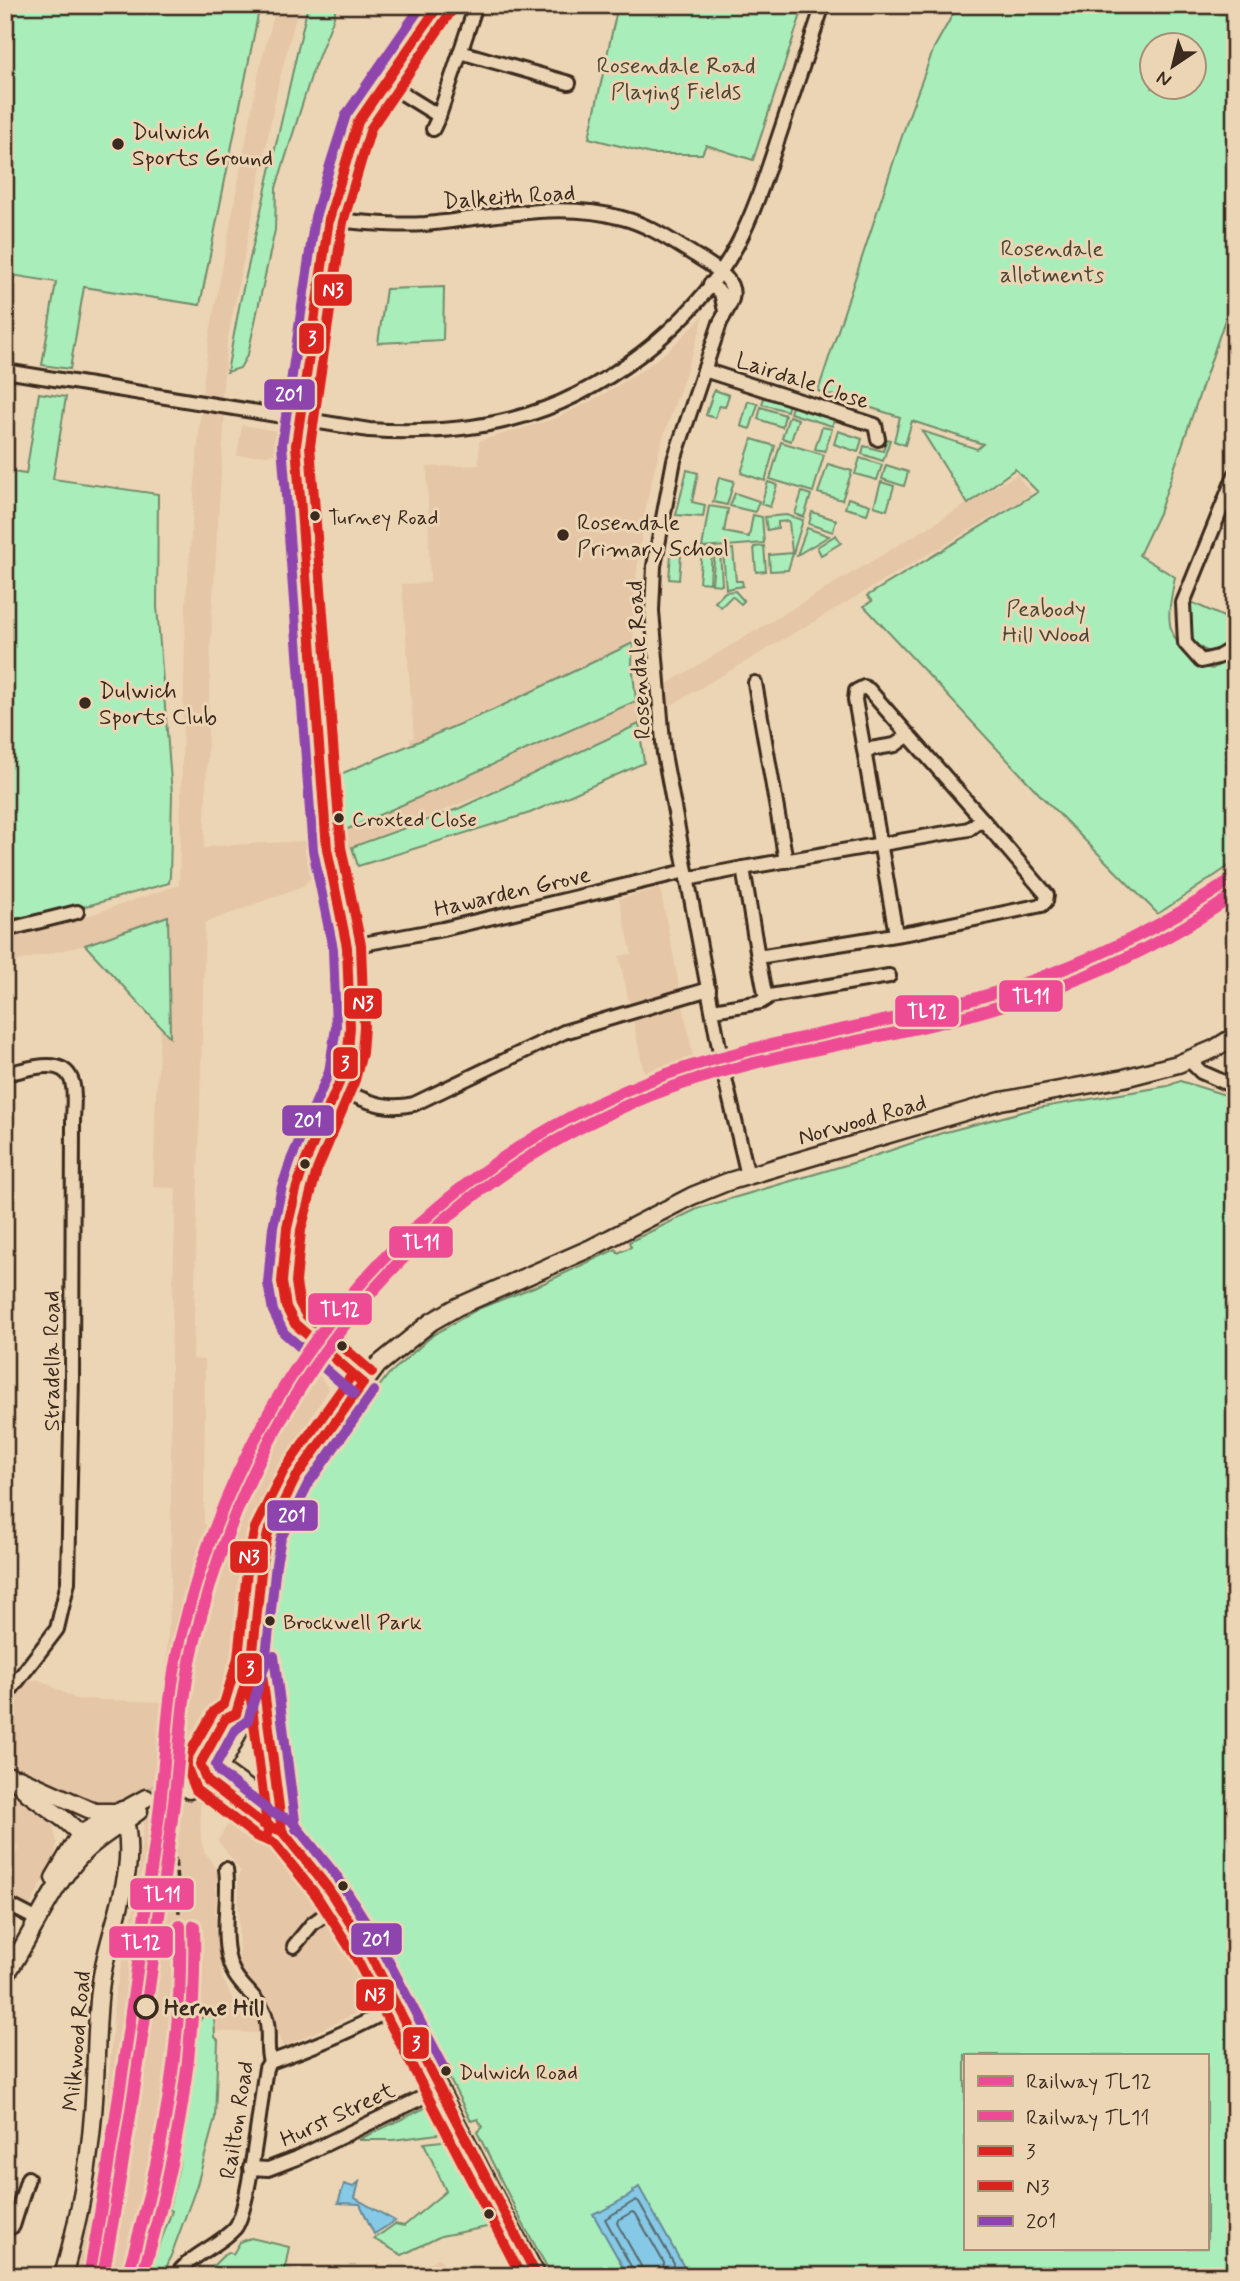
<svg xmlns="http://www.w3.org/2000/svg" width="1240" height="2281" viewBox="0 0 1240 2281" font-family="Mynerve,sans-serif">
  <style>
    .built { fill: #e5c6a7 }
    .green { fill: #a9eeba; stroke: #728c6c; stroke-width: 2; fill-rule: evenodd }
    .water { fill: #85c9e6; stroke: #678996; stroke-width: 2 }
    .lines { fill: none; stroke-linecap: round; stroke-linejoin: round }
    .shore { stroke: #596a6e; stroke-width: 2 }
    .major-tunnel { stroke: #c9b396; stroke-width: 16; stroke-dasharray: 16 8; stroke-linecap: butt }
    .minor-casing { stroke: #3b2a1e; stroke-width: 18 }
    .major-casing { stroke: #3b2a1e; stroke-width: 21 }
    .minor { stroke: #ecd5b4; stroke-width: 12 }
    .major { stroke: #ecd5b4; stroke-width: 16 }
    .rail { stroke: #3b2a1e; stroke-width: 3.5; stroke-dasharray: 10 5; stroke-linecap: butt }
    .bus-1-casing { stroke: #ecd5b4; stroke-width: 16 }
    .bus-2-casing { stroke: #ecd5b4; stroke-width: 16 }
    .bus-3-casing { stroke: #ecd5b4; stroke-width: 16 }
    .bus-1 { stroke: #dc241f; stroke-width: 10 }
    .bus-2 { stroke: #dc241f; stroke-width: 10 }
    .bus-3 { stroke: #8e44ad; stroke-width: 10 }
    .rail-1-casing { stroke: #ecd5b4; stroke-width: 18 }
    .rail-2-casing { stroke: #ecd5b4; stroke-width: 18 }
    .rail-1 { stroke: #ee4b95; stroke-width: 12 }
    .rail-2 { stroke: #ee4b95; stroke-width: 12 }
    .poi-dot { fill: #3b2a1e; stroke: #ecd5b4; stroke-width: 2.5 }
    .stop-dot { fill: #ecd5b4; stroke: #3b2a1e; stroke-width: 3.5 }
    .labels { text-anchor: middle; stroke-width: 6; stroke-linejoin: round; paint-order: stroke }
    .bus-label { font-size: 21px; fill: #3b2a1e; stroke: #ecd5b4; text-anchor: start }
    .park-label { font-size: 23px; fill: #4c4735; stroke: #ecd5b4 }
    .poi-label { font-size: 23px; fill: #3b2a1e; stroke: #ecd5b4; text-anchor: start }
    .street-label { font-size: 23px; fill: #3b2a1e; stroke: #ecd5b4 }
    .stop-label { font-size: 23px; font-weight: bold; fill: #3b2a1e; stroke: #ecd5b4; text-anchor: start }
    .line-badge { stroke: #ecd5b4; stroke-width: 2.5 }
    .badge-label { font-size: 19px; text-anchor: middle; font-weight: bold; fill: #fff }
  </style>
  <rect width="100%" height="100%" fill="#ecd5b4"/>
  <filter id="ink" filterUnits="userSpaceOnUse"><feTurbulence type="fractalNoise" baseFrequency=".0143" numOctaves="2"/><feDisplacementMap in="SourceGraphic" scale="14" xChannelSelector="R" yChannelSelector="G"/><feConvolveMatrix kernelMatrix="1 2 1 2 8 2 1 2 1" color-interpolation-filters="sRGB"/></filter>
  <g filter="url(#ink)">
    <g class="built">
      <polygon points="277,5 299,5 279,81 227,342 221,405 201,400 210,332 260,66"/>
      <polygon points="703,316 701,328 661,444 647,500 637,571 633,643 493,710 411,746 410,739 414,737 402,584 430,583 427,467 479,465 479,441 557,418 602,395 644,369 671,348"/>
      <polygon points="201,405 225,410 212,614 204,849 214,846 321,840 505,761 650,694 1017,474 1031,494 622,734 511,783 333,855 303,886 205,923 193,1359 205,1360 204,1524 213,1526 238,1453 312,1334 322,1346 313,1360 317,1365 315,1369 329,1389 281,1465 263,1500 248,1550 233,1657 220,1695 195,1747 185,1757 160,1773 171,1581 171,1357 176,1188 153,1187 156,1096 168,917 85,945 5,964 5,935 84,917 179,885 186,602"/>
      <polygon points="242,425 282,432 280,454 237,456"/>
      <polygon points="660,888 693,1057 644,1072 619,956 632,954 619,899"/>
      <polygon points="29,1680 40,1680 76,1699 162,1702 158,1788 120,1806 103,1808 43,1784 5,1760 5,1706"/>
      <polygon points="5,1790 52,1823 57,1843 53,1863 29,1908 5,1895 5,1877 19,1847 5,1837"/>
      <polygon points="188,1793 198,1797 200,1802 201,1840 204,1851 217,1871 215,1928 222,1977 233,2000 270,2003 260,1989 247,1981 239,1965 238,1879 239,1874 241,1872 218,1840 232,1818 236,1818 296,1872 307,1887 305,1889 319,1909 329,1918 347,1944 379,2001 378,2003 283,2047 278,2034 213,2031 194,2143 147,2276 75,2276 100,2173 105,2138 115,1993 136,1899 144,1819 151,1814 188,1799"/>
      <polygon points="440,2258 448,2276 389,2276 410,2266 413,2271"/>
    </g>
    <g class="green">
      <polygon points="5,5 260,5 200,305 84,287 70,369 42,365 56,282 5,274"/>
      <polygon points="308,5 336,5 334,17 312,73 276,188 275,230 248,354 240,368 227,372 240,302"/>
      <polygon points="618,5 804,5 753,160 706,145 702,154 651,154 589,138"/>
      <path d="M958,5H1235V290L1159,513L1139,555L1175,577C1167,621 1163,629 1194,664L1212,669L1235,656V862L1158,914L1043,798L864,606L872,601L867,596L1038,492L1015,469L968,504L922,431L977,449L983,444L912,421L905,445L894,441L900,417L818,391L908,118L934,48ZM1152,46H1194V88H1152Z"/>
      <polygon points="444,287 443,340 378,343 386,289"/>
      <polygon points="714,390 729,395 725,407 719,406 715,418 706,415"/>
      <polygon points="39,393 66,397 53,479 158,494 157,607 172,794 170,876 169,883 90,905 5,920 5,471 26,474"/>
      <polygon points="765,395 789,403 787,411 762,404"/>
      <polygon points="748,401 758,404 750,429 741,426"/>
      <polygon points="793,404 835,417 832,426 790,413"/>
      <polygon points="761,407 785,415 782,427 758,419"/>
      <polygon points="789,416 798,419 791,441 782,438"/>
      <polygon points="822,427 832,429 825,451 815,449"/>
      <polygon points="838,431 862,439 858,452 834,444"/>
      <polygon points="752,439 775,446 765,481 741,473"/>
      <polygon points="887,439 890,440 883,461 862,454 864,446 883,451"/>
      <polygon points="781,442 824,455 813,492 770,479"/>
      <polygon points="860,458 882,465 877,480 855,474"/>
      <polygon points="828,464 852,471 842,500 818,493"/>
      <polygon points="886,465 908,472 904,486 882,479"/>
      <polygon points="687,470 698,473 692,502 705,505 703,517 676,515"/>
      <polygon points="719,477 734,481 727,505 713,502"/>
      <polygon points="768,482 777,485 770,507 761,504"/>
      <polygon points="881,482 894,486 887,510 874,506"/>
      <polygon points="802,492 811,495 804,517 795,514"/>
      <polygon points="735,493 759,501 755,512 730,506"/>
      <polygon points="848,498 870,505 867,514 845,508"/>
      <polygon points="709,506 728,509 724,532 749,537 753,515 762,517 764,543 702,548"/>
      <polygon points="812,512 836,520 833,532 809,524"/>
      <polygon points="786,515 803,520 788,570 770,571 769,555 792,553 789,521 778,522 778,528 767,530 765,517"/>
      <polygon points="807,528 829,536 797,555"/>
      <polygon points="836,535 841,543 821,555 817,547"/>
      <polygon points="764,546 766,571 756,572 754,547"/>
      <polygon points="733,549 736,581 742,581 743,586 726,589 723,550"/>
      <polygon points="712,550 710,583 699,582 702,551"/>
      <polygon points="715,550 720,550 722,585 712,584"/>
      <polygon points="671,554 681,555 679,580 669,579"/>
      <polygon points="735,591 744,601 741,604 732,596 721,607 715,602 725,592"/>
      <path d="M1191,602L1226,618L1232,636L1230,644L1215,654C1187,645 1182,630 1191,602Z"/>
      <polygon points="633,643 632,663 636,701 341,832 337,809 336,776 493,710"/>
      <polygon points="639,724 644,763 530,813 358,866 352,847 460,808"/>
      <polygon points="168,916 170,1037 85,945"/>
      <path d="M1180,1081L1235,1098V2276H552L522,2222L477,2132L482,2127L478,2119L471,2121L405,1991L340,1875L291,1813L282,1767L286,1765L281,1724H277L272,1644L281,1546L286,1527L296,1506L327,1455L388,1375L433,1335L478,1309L544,1283L616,1249L618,1253L631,1247L629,1242L699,1208L856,1162L942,1133L1037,1108L1168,1086ZM965,2055H1207V2248H965Z"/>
      <path d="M203,2016H214L215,2037L218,2040L215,2118L197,2185L166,2269L158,2276H148L172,2211L169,2209C172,2195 176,2180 179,2166C184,2136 186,2034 203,2016Z"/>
      <polygon points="431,2105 446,2133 393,2140 358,2140"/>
      <polygon points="450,2140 492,2226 441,2236 402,2255 374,2239 395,2224 404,2226 446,2191 424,2143"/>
      <path d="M251,2238L289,2247L284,2273L288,2276H206C208,2270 224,2254 229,2252L233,2254L240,2242Z"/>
    </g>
    <g class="water">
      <polygon points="359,2182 355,2198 395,2221 374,2234 360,2204 338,2203 344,2184 353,2187"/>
      <polygon points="639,2187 685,2269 673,2276 628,2276 593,2214 599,2211 600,2212 634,2193 633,2191"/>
    </g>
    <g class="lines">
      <g class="shore">
        <polyline points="634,2276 633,2270 605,2219 636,2200 639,2202 674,2264 671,2276"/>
        <polyline points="643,2276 641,2266 617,2223 618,2220 632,2212 636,2214 664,2263 662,2276"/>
      </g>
      <polyline class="major-tunnel" points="146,1798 189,1771"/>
      <defs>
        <g id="minor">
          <polyline points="460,52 569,83"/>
          <polyline points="384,82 439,116 476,5"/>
          <polyline points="433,129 439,116"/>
          <path d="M329,219C362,223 393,226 425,224C490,218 559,200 622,218C649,225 670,240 693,254C710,265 742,280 730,304C727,311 723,317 720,323L674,460L654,566L652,611L664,754L724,1074L748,1176"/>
          <polyline points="710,284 721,293 725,311"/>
          <polyline points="704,370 875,425 878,439"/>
          <path d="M5,371L369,430C417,433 465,431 512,419C600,397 694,325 737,245C755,211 767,172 779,136C794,92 808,49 823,5"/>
          <polyline points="1235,475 1183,603 1185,643 1201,661 1218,657 1235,647"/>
          <polyline points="755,683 786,861"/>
          <polyline points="909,735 895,745 864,750 855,700 856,691 864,687 869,690 982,819"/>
          <polyline points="864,750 896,934"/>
          <polyline points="687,879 743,868"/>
          <polyline points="5,930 77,912"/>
          <polyline points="347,947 443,929 686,871"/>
          <polyline points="758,957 743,868 969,829 982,819 1047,895 1046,901 1042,905 913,932 758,957 766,999"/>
          <polyline points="713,1010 761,1002 770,996 889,976"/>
          <polyline points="1189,1060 1201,1072 1235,1087"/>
          <path d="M5,1074C23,1071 61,1055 71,1079C76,1090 73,1110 73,1123L72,1377L68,1582L57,1629L5,1697"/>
          <path d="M338,1089C366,1100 382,1111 414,1104L564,1032L709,989"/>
          <polyline points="5,1903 36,1919"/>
          <polyline points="294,1946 312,1924 338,1905"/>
          <path d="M270,2062C313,2047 357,2029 397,2005"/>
          <polyline points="250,2168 268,2169 297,2158 440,2089"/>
          <polyline points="5,2230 13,2226 28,2178"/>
          <path d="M176,2276C191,2254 218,2247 235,2228C249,2212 261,2096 266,2068L270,2062C265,2046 271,2030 265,2015C254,1989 232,1986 227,1951C222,1924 230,1896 226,1869"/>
        </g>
        <g id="major">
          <polyline points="363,1383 295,1324 286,1307 282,1282 287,1228 296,1190 304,1165 342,1076 348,1051 350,1027 347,947 327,849 297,476 296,445 306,366 329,219 344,166 358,122 384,82 439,5"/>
          <polyline points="257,1648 263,1669 282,1827"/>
          <path d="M236,1714C217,1723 210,1746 200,1764L207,1781L263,1824L282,1831"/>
          <polyline points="200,1764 219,1768 247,1788 270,1811 282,1831 327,1887 367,1949 502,2211 537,2276"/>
          <polyline points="11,1776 28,1793 65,1820 85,1838 88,1840 102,1831"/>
          <polyline points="19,1778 95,1812 115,1812"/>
          <path d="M189,1790C217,1780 229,1754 240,1728L236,1714L252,1661L262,1562L268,1533L280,1505L311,1454L378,1365L431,1322L457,1307L591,1248L692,1196L727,1182L1001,1101L1124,1078L1178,1064L1214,1049L1235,1036"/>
          <polyline points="54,1878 80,1834 146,1798"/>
          <path d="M5,1976C32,1936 49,1889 83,1853C98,1837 121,1825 139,1811"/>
          <path d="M63,2276C78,2223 89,2169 93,2114C97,2070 95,2025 101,1982C109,1924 142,1869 122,1810"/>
        </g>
      </defs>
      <use href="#minor" class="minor-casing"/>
      <use href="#major" class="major-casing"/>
      <use href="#minor" class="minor"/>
      <use href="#major" class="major"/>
      <g class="rail">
        <polyline points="176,1730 193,1624"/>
        <polyline points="173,1828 180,1926"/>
      </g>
      <defs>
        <g id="bus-1">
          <polyline points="363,1383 295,1324 286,1307 282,1282 287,1228 296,1190 304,1165 342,1076 348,1051 350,1027 347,947 327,849 296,445 329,219 358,122 439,5"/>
          <polyline points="363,1383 296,1477 268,1533 262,1562 252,1661 236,1714 225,1719 200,1764 207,1781 263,1824 282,1831 327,1887 367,1949 537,2276"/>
          <polyline points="260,1658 282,1831"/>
        </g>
        <g id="bus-2">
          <polyline points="372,1372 306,1315 299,1302 296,1282 301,1230 317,1170 355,1080 362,1053 364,1026 361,945 341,847 310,446 343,222 371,128 450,13"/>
          <polyline points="352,1375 284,1470 255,1528 248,1561 238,1658 224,1704 214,1711 187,1758 187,1768 196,1790 256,1836 274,1843 316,1895 355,1956 521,2276"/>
          <polyline points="246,1660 268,1833"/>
        </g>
        <g id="bus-3">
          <polyline points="374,1391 308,1484 281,1538 276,1564 265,1665 248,1720 235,1730 216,1765 219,1772 270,1812 291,1820 338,1878 379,1943 446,2071"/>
          <polyline points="354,1394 284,1333 273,1311 268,1283 273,1227 282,1187 291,1160 329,1072 336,1027 333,949 313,850 282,444 315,217 331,162 346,115 422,5"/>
          <polyline points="274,1656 296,1829"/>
        </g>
      </defs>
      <use href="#bus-1" class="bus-1-casing"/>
      <use href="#bus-2" class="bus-2-casing"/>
      <use href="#bus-3" class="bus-3-casing"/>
      <use href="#bus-1" class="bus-1"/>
      <use href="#bus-2" class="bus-2"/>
      <use href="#bus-3" class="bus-3"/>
      <defs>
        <g id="rail-1">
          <path d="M89,2276C117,2125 136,1974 158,1822C166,1762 166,1701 180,1641C241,1388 399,1183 643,1083C731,1048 827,1034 919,1013C1033,987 1139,945 1235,877"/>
          <path d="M127,2276C162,2159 183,2049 180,1926"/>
        </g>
        <g id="rail-2">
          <path d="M103,2276C131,2124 152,1971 172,1818C180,1761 180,1704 193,1648C251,1399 408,1193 649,1096C736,1061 830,1048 922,1027C1034,1001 1140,962 1235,894"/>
          <path d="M142,2276C177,2159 197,2048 194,1926"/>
        </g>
      </defs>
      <use href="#rail-1" class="rail-1-casing"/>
      <use href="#rail-2" class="rail-2-casing"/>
      <use href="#rail-1" class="rail-1"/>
      <use href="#rail-2" class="rail-2"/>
    </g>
  </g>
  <g class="poi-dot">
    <circle cx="118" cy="144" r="7"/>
    <circle cx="315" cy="516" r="6"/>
    <circle cx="563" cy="535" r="7"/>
    <circle cx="85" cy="703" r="7"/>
    <circle cx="339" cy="818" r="6"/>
    <circle cx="305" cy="1164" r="6"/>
    <circle cx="342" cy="1346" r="6"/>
    <circle cx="270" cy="1621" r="6"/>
    <circle cx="343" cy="1886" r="6"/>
    <circle cx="446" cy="2071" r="6"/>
    <circle cx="489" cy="2214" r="6"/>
  </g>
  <circle class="stop-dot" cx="146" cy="2007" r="11"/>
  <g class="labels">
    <g class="bus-label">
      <text x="328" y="524">Turney Road</text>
      <text x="352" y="826">Croxted Close</text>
      <text x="283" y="1629">Brockwell Park</text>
      <text x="459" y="2079">Dulwich Road</text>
    </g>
    <g class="park-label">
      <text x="676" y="73">Rosendale Road<tspan x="676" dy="26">Playing Fields</tspan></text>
      <text x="1052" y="256">Rosendale<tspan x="1052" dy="26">allotments</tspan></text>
      <text x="1046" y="616">Peabody<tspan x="1046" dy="26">Hill Wood</tspan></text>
    </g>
    <g class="poi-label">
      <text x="132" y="139">Dulwich<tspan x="132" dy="26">Sports Ground</tspan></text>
      <text x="577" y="530">Rosendale<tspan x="577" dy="26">Primary School</tspan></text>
      <text x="99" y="698">Dulwich<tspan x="99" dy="26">Sports Club</tspan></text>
    </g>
    <g class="street-label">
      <text transform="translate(509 196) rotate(-4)" y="8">Dalkeith Road</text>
      <text transform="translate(803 380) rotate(18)" y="8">Lairdale Close</text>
      <text transform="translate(638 660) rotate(-93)" y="8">Rosendale Road</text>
      <text transform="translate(512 891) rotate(-13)" y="8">Hawarden Grove</text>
      <text transform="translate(862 1119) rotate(-16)" y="8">Norwood Road</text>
      <text transform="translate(51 1361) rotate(-90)" y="8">Stradella Road</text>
      <text transform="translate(76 2041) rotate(-85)" y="8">Milkwood Road</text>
      <text transform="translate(337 2114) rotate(-25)" y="8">Hurst Street</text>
      <text transform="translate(236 2120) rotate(-81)" y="8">Railton Road</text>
    </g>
    <g class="stop-label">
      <text x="164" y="2015">Herne Hill</text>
    </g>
  </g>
  <g class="line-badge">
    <rect x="313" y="273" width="40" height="34" rx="7" fill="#dc241f"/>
    <rect x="298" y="322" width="27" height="33" rx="7" fill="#dc241f"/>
    <rect x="263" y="378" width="53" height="33" rx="7" fill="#8e44ad"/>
    <rect x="998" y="979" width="66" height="34" rx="7" fill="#ee4b95"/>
    <rect x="343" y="987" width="40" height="33" rx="7" fill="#dc241f"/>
    <rect x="894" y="994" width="66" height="34" rx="7" fill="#ee4b95"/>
    <rect x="332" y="1046" width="27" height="34" rx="7" fill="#dc241f"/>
    <rect x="281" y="1104" width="54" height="33" rx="7" fill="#8e44ad"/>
    <rect x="388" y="1225" width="66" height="34" rx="7" fill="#ee4b95"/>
    <rect x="307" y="1292" width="66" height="34" rx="7" fill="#ee4b95"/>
    <rect x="266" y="1499" width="53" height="33" rx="7" fill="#8e44ad"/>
    <rect x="229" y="1540" width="40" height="34" rx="7" fill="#dc241f"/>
    <rect x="236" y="1652" width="27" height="33" rx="7" fill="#dc241f"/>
    <rect x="129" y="1877" width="66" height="34" rx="7" fill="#ee4b95"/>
    <rect x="350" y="1922" width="53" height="34" rx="7" fill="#8e44ad"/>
    <rect x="108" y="1925" width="66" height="34" rx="7" fill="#ee4b95"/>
    <rect x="355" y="1978" width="40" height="34" rx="7" fill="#dc241f"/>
    <rect x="402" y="2026" width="28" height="34" rx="7" fill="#dc241f"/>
  </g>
  <g class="badge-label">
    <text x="333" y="297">N3</text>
    <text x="312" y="345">3</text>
    <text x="289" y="401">201</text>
    <text x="1031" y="1003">TL11</text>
    <text x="363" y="1010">N3</text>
    <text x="927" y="1018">TL12</text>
    <text x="345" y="1070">3</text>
    <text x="308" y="1127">201</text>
    <text x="421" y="1249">TL11</text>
    <text x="340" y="1316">TL12</text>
    <text x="292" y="1522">201</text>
    <text x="249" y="1564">N3</text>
    <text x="250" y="1675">3</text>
    <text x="162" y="1901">TL11</text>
    <text x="376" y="1946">201</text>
    <text x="141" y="1949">TL12</text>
    <text x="375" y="2002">N3</text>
    <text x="416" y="2050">3</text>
  </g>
  <rect width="1240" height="2281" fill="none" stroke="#ecd5b4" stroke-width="28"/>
  <rect x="14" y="14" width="1212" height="2253" fill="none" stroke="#3b2a1e" stroke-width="2.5" filter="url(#ink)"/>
  <rect x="964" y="2054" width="245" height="196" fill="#ecd5b4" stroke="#a59178" stroke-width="2"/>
  <rect x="978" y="2076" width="35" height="10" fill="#ee4b95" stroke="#a59178" stroke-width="2"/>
  <text x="1026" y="2088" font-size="21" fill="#3b2a1e">Railway TL12</text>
  <rect x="978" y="2111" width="35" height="10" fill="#ee4b95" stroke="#a59178" stroke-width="2"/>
  <text x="1026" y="2124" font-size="21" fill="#3b2a1e">Railway TL11</text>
  <rect x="978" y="2146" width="35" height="10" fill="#dc241f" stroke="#a59178" stroke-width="2"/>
  <text x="1026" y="2158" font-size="21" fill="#3b2a1e">3</text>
  <rect x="978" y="2181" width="35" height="10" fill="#dc241f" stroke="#a59178" stroke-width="2"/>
  <text x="1026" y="2194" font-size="21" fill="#3b2a1e">N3</text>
  <rect x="978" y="2216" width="35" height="10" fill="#8e44ad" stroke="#a59178" stroke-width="2"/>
  <text x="1026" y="2228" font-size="21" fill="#3b2a1e">201</text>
  <g transform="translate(1173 66) rotate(215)"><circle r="33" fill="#ecd5b4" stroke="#a59178" stroke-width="2"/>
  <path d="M0-5L12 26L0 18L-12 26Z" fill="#3b2a1e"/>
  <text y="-10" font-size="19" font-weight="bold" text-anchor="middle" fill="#3b2a1e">N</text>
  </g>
</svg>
